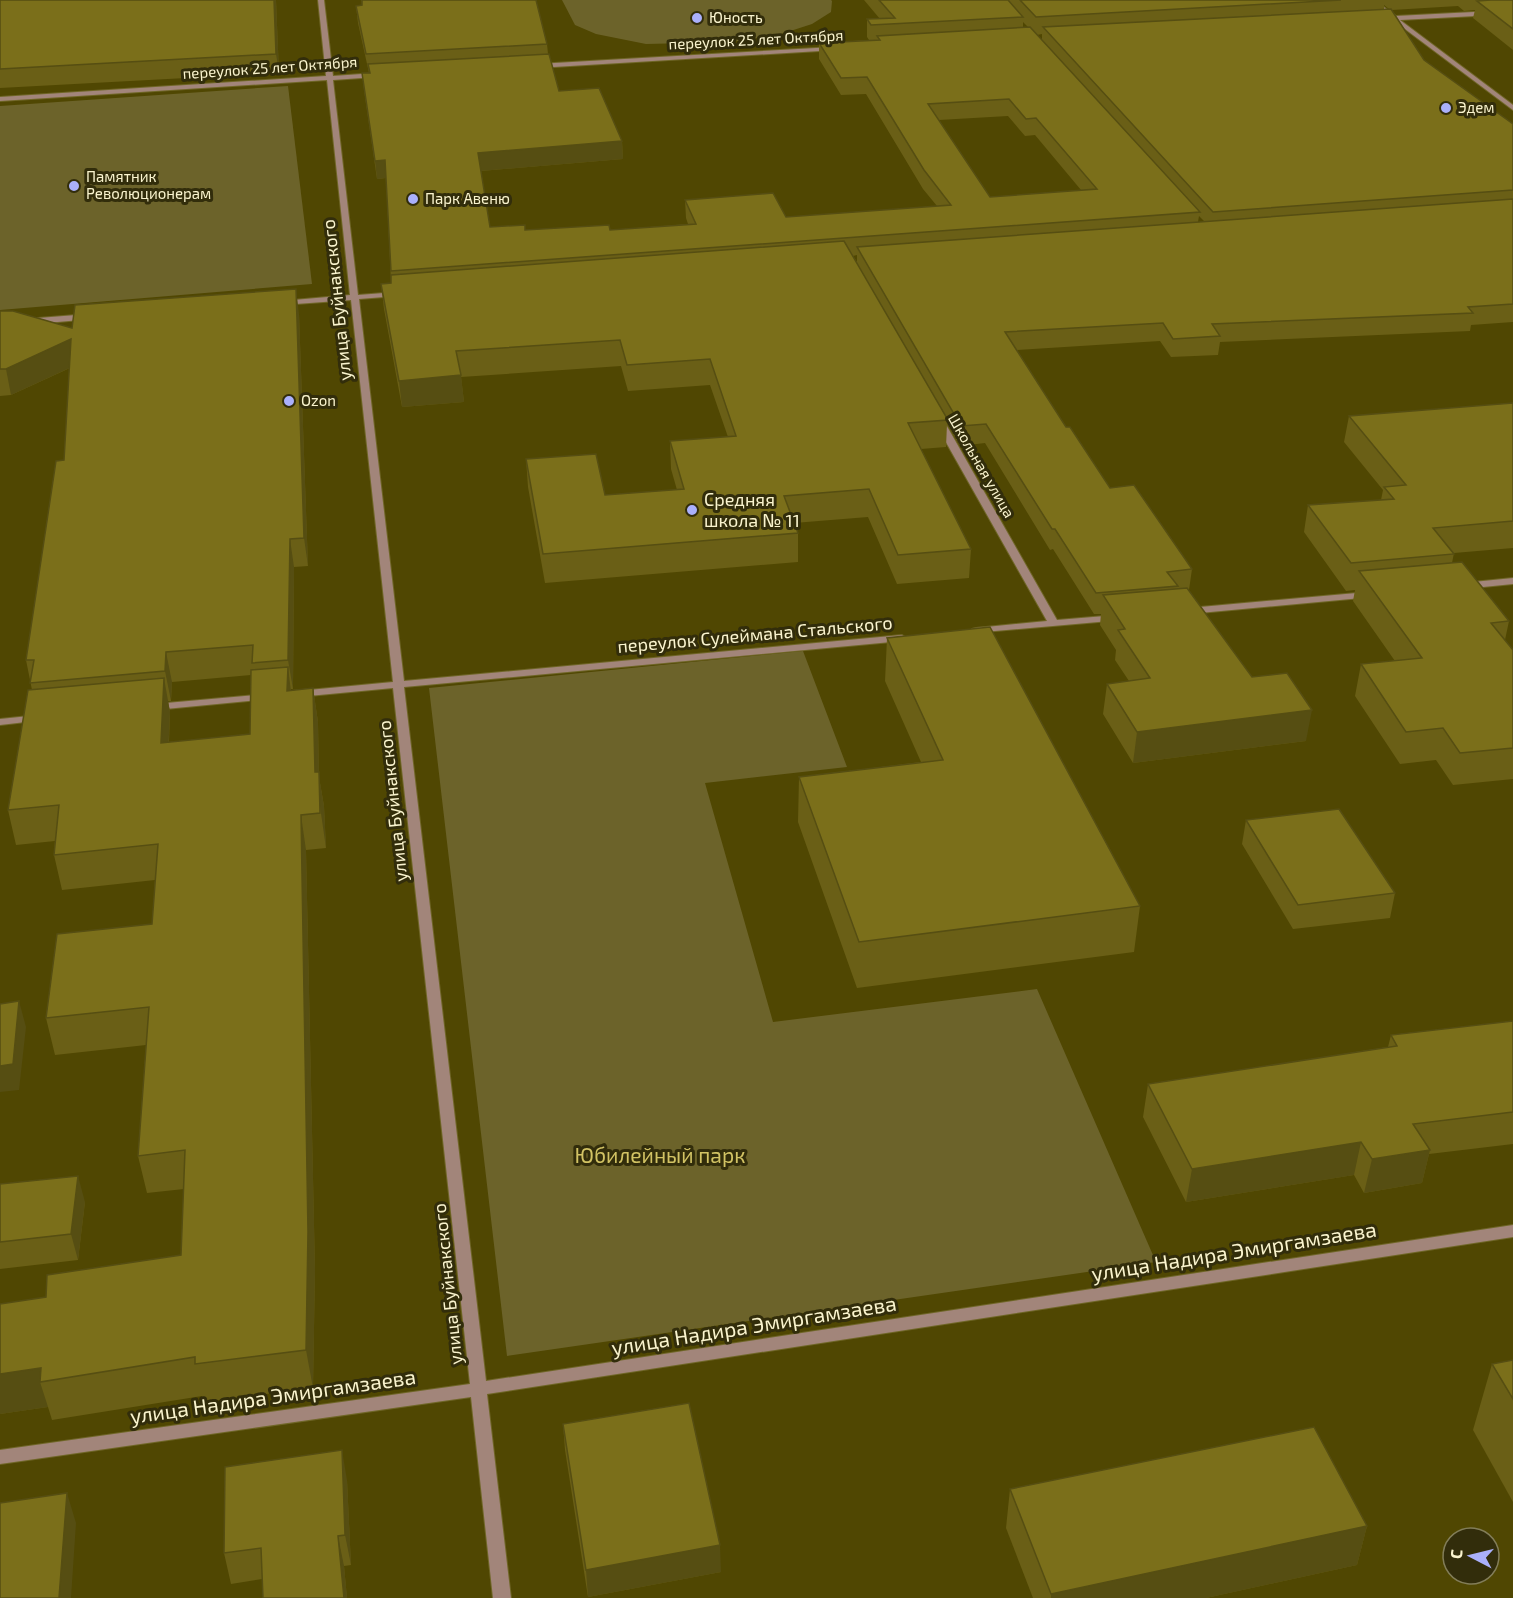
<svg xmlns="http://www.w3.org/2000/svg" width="1513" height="1598" viewBox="0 0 1513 1598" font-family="'Exo 2',sans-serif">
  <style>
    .green { fill: #6c632a }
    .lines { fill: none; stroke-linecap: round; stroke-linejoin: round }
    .street-casing { stroke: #6f6627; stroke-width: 2 }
    .street { fill: #a2857a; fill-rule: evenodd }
    .wall { fill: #6a5f16; fill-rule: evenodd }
    .shaded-wall { fill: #564e12 }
    .building { fill: #7b6f1a; stroke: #564e12; stroke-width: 1.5; fill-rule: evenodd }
    .poi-dot { fill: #aab0fb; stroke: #322d0b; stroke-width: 2 }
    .labels { text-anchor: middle; stroke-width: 6; stroke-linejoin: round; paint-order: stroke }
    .far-poi-label { font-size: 15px; fill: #faf4ce; stroke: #322d0b; text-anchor: start }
    .far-street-label { font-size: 15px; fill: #faf4ce; stroke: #322d0b }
    .street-label { font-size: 18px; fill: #faf4ce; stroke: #322d0b }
    .poi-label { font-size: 18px; fill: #faf4ce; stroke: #322d0b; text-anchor: start }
    .near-park-label { font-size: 21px; fill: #d2c364; stroke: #322d0b }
    .near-street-label { font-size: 21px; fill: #faf4ce; stroke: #322d0b }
  </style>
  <rect width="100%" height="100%" fill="#504702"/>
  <g class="green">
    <polygon points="562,0 831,0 832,1 831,12 812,24 778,35 731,42 646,44 596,34 575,25"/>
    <polygon points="288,86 312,284 0,310 0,106"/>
    <polygon points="803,651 847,767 705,783 773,1022 1037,989 1156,1262 507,1356 429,688"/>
  </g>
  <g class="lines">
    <defs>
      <g id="street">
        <polygon points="318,0 324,0 333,76 376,73 379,75 376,77 333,80 358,295 397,292 401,294 397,296 359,299 404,681 902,635 907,638 902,641 404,687 486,1381 1513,1225 1513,1237 487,1394 511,1598 493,1598 471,1397 0,1464 0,1450 470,1384 393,688 298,697 292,694 298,691 393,682 351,300 282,305 278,303 282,301 350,295 327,80 0,101 0,97 326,76"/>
        <polygon points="1367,0 1374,0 1396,16 1513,10 1513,14 1400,20 1513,105 1513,110 1393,20 1380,20 1380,18 1388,17"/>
        <polygon points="834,47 836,48 836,50 537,68 534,66 537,64"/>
        <polygon points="89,314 92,315 92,319 0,327 0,321"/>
        <polygon points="939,418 944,421 1057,620 1117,615 1122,618 1121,620 972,633 971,631 972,629 976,628 1047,621 934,421"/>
        <polygon points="1513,578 1513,584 1463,589 1458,586 1463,583"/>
        <polygon points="1368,592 1373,595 1372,597 1189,614 1184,611 1189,608"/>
        <polygon points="266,694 270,695 272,697 270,699 155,710 149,707 155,704"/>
        <polygon points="39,715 43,716 45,718 43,720 0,725 0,719"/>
      </g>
    </defs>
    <use href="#street" class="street-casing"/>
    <use href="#street" class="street"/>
  </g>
  <g class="wall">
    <polygon points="0,0 276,0 279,73 0,88"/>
    <path d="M361,0H536L547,44L548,54L559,91L622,141L623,159L481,171L490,227L525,230H610L688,224L686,218L685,200L786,217L937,206L923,189L866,94L841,95L819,59V43L869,40L867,37V19H880L864,0H1513V50L1473,18L1475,10L1464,11L1458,6L1392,10L1424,60L1513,124V322L1471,325L1470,331L1220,342L1218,355L1171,357L1160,341L1017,350L1066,427L1110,488L1192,569L1189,590H1188L1252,677L1306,741L1133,763L1103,714L1107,684L1129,681L1115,660L1116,650L1100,625L1101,614H1094L1053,549L1050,550L985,443L960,446L947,424L946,447L921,449L971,549L969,578L897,584L868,517L794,523L798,533V562L545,583L528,487L526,459L605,495L677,490L671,469L670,441L728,437L710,385L628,391L621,366L461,377L464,402L402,407L384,309L381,284L391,283L386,178L377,179L364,90L362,73H369L358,23L356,6L362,5ZM1384,5L1389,9H1384ZM1023,22L1028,27L1023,28ZM1042,34V40L1037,35ZM1008,116L1025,136L1035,135L1081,190L990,197L939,120ZM1199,216L1205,222H1198ZM857,255V262L853,256Z"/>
    <path d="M0,311L72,328L299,314L308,566L294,567L293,689H291V690L313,688L318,722L319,777L324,806L326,848L306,850L315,1270L313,1388L204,1402L202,1396L52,1420L48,1407L0,1414L46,1297L181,1255L184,1189L147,1193L138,1156L146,1045L55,1055L46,1018L152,924L155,880L62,890L54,855L55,841L16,845L8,810L32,690L26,660L64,460L70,368L11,395L0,396ZM251,675L250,734L169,742L170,712L168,701H171L172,682Z"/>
    <polygon points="1513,403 1513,548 1454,553 1452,563 1509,621 1505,640 1513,650 1513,779 1453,785 1436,760 1400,764 1355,696 1361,664 1395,661 1353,601 1355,590 1346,591 1304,532 1308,505 1381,500 1383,490 1344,442 1349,416"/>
    <polygon points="887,638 1140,906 1134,952 857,988 798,822 799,777 921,762 885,681"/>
    <polygon points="1246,820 1395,893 1390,918 1293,929 1242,844"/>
    <polygon points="1513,1021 1513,1144 1429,1154 1422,1183 1364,1193 1354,1175 1186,1202 1143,1117 1148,1084 1388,1047 1391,1035"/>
    <polygon points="0,1184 85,1202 78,1260 0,1269"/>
    <polygon points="1513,1360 1513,1502 1473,1430 1492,1364"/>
    <polygon points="563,1424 721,1572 588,1597 565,1450"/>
    <polygon points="347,1480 351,1565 344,1566 347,1598 263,1598 262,1579 231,1584 224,1553"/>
    <polygon points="1010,1489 1367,1526 1357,1565 1206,1598 1033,1598 1006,1528"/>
  </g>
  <g class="shaded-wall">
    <polygon points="274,0 276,0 279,73 276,54"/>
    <polygon points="622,141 623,159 480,171 478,153"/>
    <polygon points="385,160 386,178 377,179 375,161"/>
    <polygon points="296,289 299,314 308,566 304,538"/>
    <polygon points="71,339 76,365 11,395 6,369"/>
    <polygon points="461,375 464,402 402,407 399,381"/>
    <polygon points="290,539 294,567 293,689 288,660"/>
    <polygon points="166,652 172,682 171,701 165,671"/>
    <polygon points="288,667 292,700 287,691"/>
    <polygon points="164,678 170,712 167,777 161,743"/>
    <polygon points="313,688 318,722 319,777 324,806 326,848 315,772"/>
    <polygon points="1312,710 1306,741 1133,763 1137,732"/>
    <polygon points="301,815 306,850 315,1270 313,1388 306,1350"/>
    <polygon points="19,1001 26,1027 19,1090 0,1092 0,1066"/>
    <polygon points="1361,1142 1354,1175 1186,1202 1192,1169"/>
    <polygon points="1430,1150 1422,1183 1364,1193 1372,1159"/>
    <polygon points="78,1176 85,1202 78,1260 71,1234"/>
    <polygon points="41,1368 40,1382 48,1407 0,1414 0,1374"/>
    <polygon points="342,1450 347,1480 351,1565 345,1535"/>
    <polygon points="67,1493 76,1523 71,1598 59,1598"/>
    <polygon points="1367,1526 1357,1565 1206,1598 1051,1598 1051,1594"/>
    <polygon points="338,1536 344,1566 347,1598 344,1598"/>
    <polygon points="720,1545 721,1572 588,1597 586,1570"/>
  </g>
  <g class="building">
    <polygon points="0,0 274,0 276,54 0,69"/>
    <polygon points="362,0 536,0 547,44 366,54 356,6 362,5"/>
    <polygon points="879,0 1008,0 1023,17 871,25 867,19 895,18"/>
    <polygon points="1020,0 1341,0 1036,17"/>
    <polygon points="1491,0 1513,0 1513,29 1477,1"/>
    <polygon points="1391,9 1424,60 1513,124 1513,190 1213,212 1043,27"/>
    <path d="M1030,27L1200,212L391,271L385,160L375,161L362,73H370L368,64L549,54L559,91L599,88L622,141L478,153L490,227L525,225V230L609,225L610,230L696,224L685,200L773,193L786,217L951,205L924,170L867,77L841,78L819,43L880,40L877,36ZM1009,99L1026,119L1036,118L1097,189L990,197L928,104Z"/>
    <polygon points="1513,199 1513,304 1468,307 1473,313 1212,324 1220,336 1173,339 1163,323 1005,332 1066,427 1070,427 1110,488 1134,485 1192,569 1167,572 1178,586 1096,593 1055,529 1052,529 986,424 961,426 857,247"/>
    <polygon points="844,241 948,420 908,423 971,549 898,555 869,489 784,496 798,533 543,554 526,459 596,454 605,495 684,489 670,441 736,436 710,359 627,365 620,340 456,351 461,375 399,381 381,284 391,283 391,275"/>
    <polygon points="296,289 304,538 290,539 288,660 252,663 253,645 166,652 165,671 30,683 34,660 26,660 56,461 64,460 71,339 6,369 0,369 0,311 13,311 72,328 75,305"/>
    <polygon points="1513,403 1513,521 1433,528 1454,554 1351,563 1308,505 1394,499 1384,487 1406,485 1349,416"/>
    <polygon points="1462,562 1509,621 1491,623 1513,650 1513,748 1460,753 1443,728 1406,732 1361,664 1422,658 1359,571"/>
    <polygon points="1187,588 1252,677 1287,673 1312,710 1137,732 1107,684 1150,678 1118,630 1125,629 1103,595"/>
    <polygon points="990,627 1140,906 859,942 799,777 943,760 887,638"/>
    <polygon points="288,667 287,691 313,688 315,772 319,772 320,813 301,815 308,1232 306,1350 195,1364 195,1357 40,1382 41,1368 0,1374 0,1304 46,1297 47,1275 181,1255 185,1150 138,1156 149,1007 46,1018 57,934 152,924 158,844 54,855 59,805 8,810 28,690 164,678 161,743 250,734 251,670"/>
    <polygon points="1339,809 1395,893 1298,905 1246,820"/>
    <polygon points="19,1001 13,1064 0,1066 0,1004"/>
    <polygon points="1513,1021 1513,1112 1413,1124 1430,1150 1372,1159 1361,1142 1192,1169 1148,1084 1397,1046 1391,1035"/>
    <polygon points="78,1176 71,1234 0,1242 0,1184"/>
    <polygon points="1513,1360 1513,1399 1492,1364"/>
    <polygon points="689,1403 720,1545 586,1570 563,1424"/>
    <polygon points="1314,1427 1367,1526 1051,1594 1010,1489"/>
    <polygon points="342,1450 345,1535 338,1536 344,1598 263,1598 261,1548 224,1553 225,1467"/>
    <polygon points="67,1493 59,1598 0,1598 0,1503"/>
  </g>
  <g class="poi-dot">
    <circle cx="697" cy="18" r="6"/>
    <circle cx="1446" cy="108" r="6"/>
    <circle cx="74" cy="186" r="6"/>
    <circle cx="413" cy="199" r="6"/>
    <circle cx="289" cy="401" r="6"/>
    <circle cx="692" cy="510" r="6"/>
  </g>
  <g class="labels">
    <g class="far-poi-label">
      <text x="709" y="23">Юность</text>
      <text x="1458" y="113">Эдем</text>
      <text x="86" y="182">Памятник<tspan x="86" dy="17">Революционерам</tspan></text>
      <text x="425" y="204">Парк Авеню</text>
      <text x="301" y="406">Ozon</text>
    </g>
    <g class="far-street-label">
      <text transform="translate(756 40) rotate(-3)" y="5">переулок 25 лет Октября</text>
      <text transform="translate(270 68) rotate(-4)" y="5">переулок 25 лет Октября</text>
      <text transform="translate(981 466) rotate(60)" y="5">Школьная улица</text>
    </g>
    <g class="street-label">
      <text transform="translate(337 300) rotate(-96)" y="6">улица Буйнакского</text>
      <text transform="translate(755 635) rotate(-5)" y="6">переулок Сулеймана Стальского</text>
      <text transform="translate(393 801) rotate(-96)" y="6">улица Буйнакского</text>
      <text transform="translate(448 1284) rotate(-96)" y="6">улица Буйнакского</text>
    </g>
    <g class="poi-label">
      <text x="704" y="506">Средняя<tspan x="704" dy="21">школа № 11</tspan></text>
    </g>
    <g class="near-park-label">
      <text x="660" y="1163">Юбилейный парк</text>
    </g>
    <g class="near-street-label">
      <text transform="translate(1234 1252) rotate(-9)" y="7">улица Надира Эмиргамзаева</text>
      <text transform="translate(754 1326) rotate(-9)" y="7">улица Надира Эмиргамзаева</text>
      <text transform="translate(273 1397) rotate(-8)" y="7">улица Надира Эмиргамзаева</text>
    </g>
  </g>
  <g transform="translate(1471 1556) rotate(277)"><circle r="28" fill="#322d0b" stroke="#827d59" stroke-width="1.5"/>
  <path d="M0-4.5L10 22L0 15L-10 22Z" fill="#aab0fb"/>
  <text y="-9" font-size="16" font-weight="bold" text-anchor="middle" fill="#faf4ce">С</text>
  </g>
</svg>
